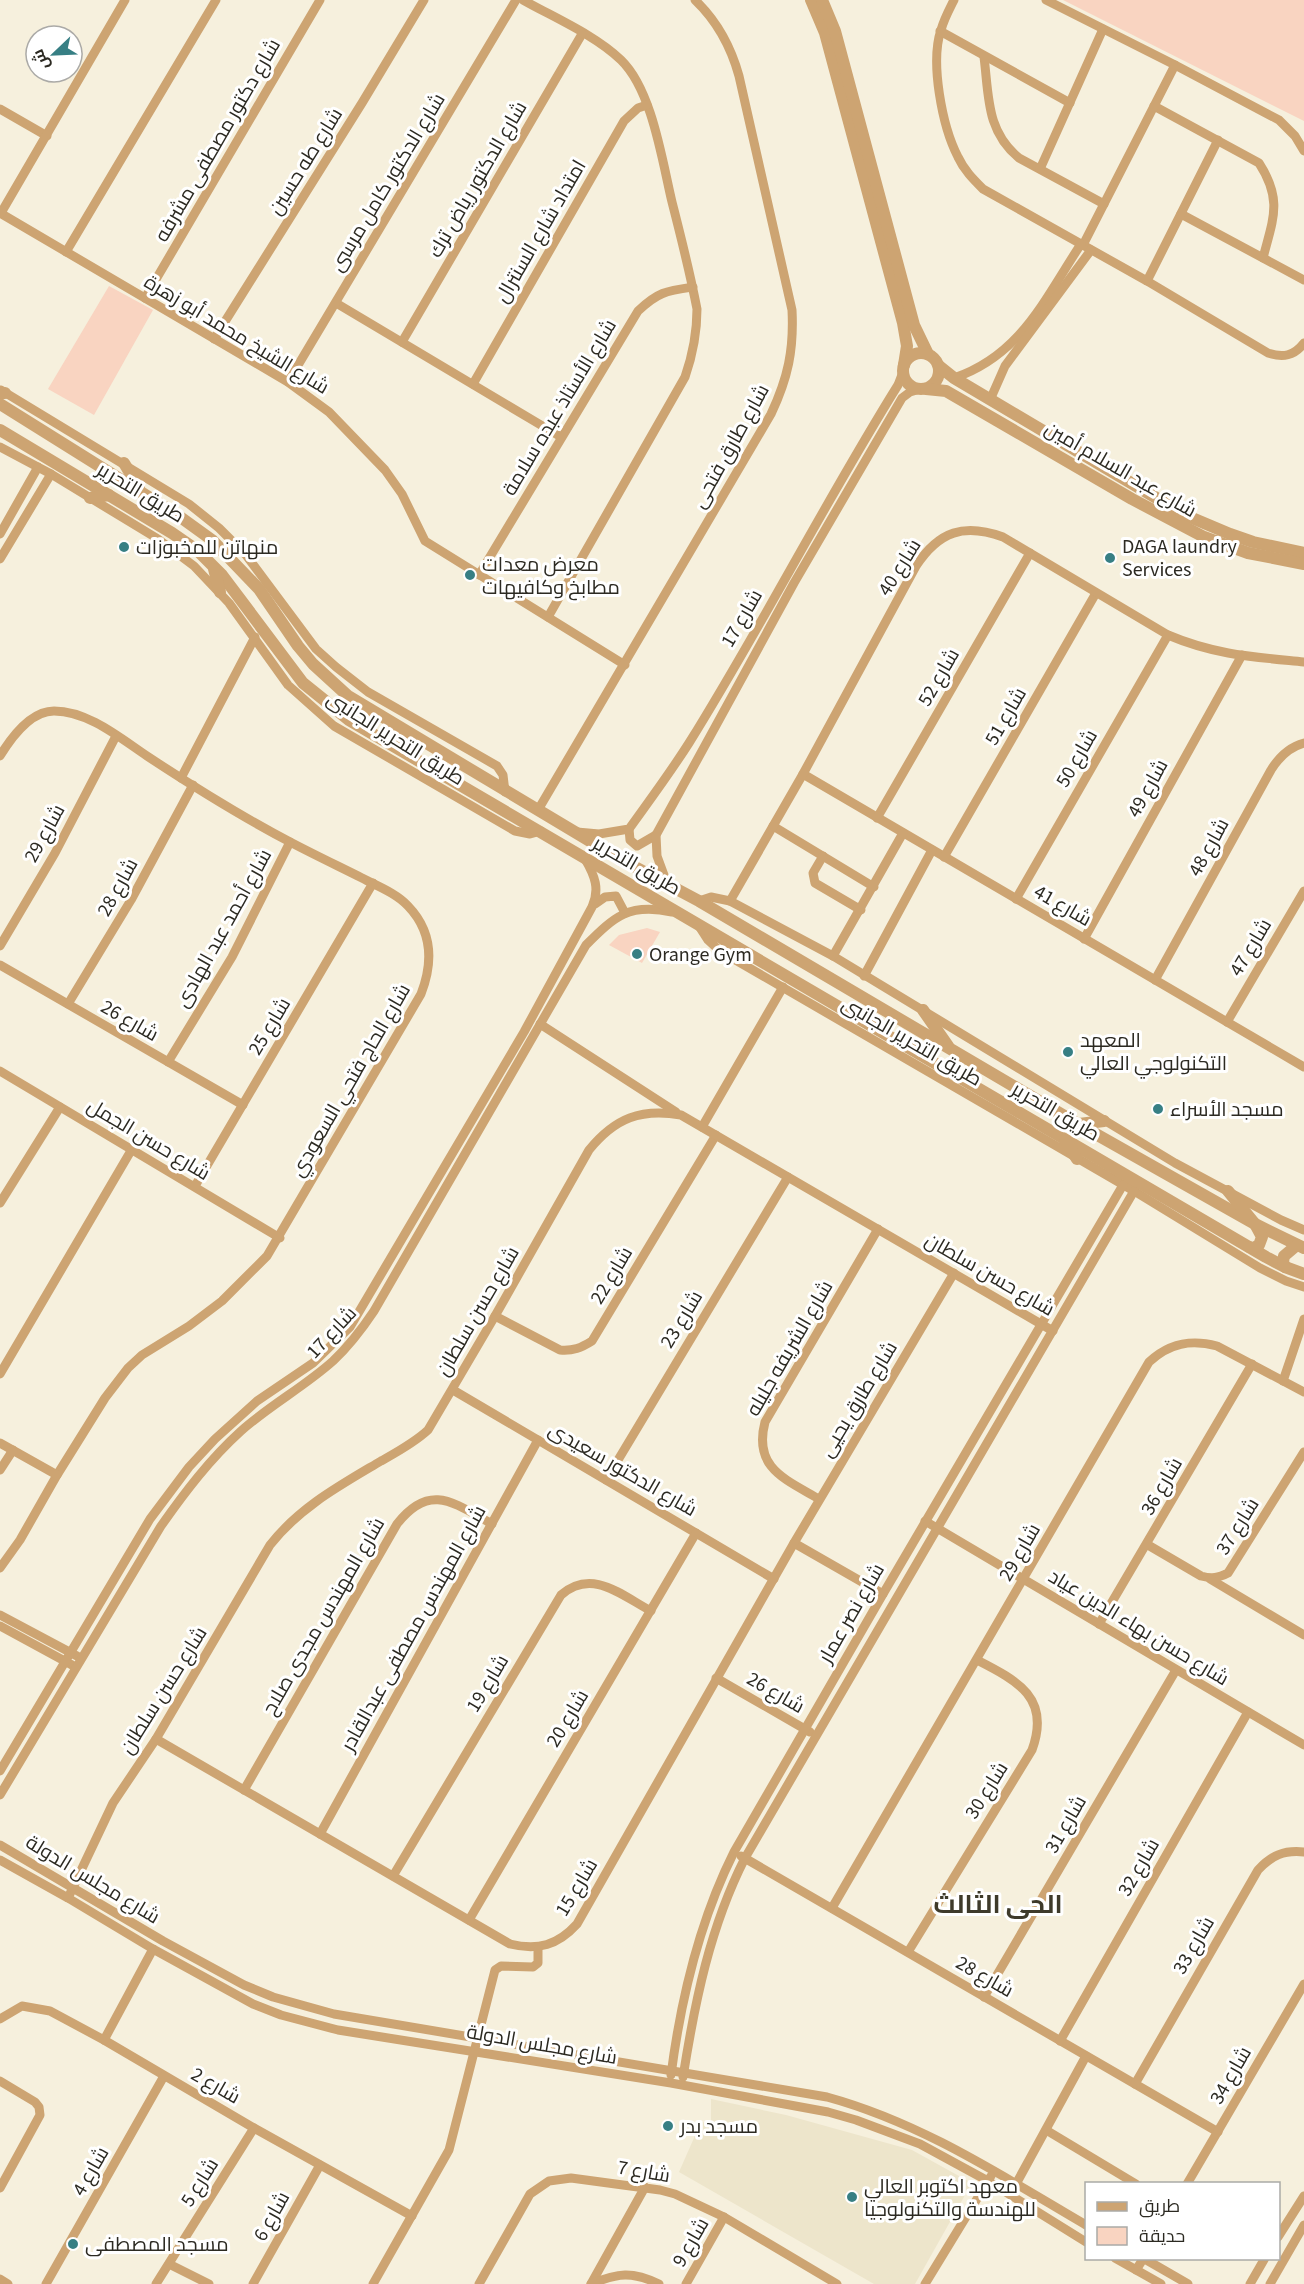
<svg xmlns="http://www.w3.org/2000/svg" width="1304" height="2284" viewBox="0 0 1304 2284" font-family="'Source Sans 3',Cairo,sans-serif">
  <style>
    .built { fill: #ede5cb }
    .green { fill: #f9d4c1 }
    .lines { fill: none; stroke-linecap: round; stroke-linejoin: round }
    .minor { stroke: #cda472; stroke-width: 9 }
    .tertiary { stroke: #cda472; stroke-width: 12 }
    .poi-dot { fill: #377f84; stroke: #fff; stroke-width: 2 }
    .labels { text-anchor: middle; stroke-width: 6; stroke-linejoin: round; paint-order: stroke }
    .street-label { font-size: 20px; fill: #2c2a22; stroke: #fff }
    .poi-label { font-size: 20px; fill: #2c2a22; stroke: #fff; text-anchor: start }
    .district-label { font-size: 26px; font-weight: bold; fill: #3e3a2a; stroke: #fff }
  </style>
  <rect width="100%" height="100%" fill="#f6f0dd"/>
  <polygon class="built" points="711,2099 786,2115 912,2150 968,2181 969,2188 915,2284 874,2284 679,2172 701,2122 711,2123"/>
  <g class="green">
    <polygon points="1063,0 1304,0 1304,121"/>
    <polygon points="109,286 153,310 94,415 48,389"/>
    <polygon points="647,928 660,932 642,963 609,945 619,935"/>
  </g>
  <g class="lines">
    <g class="minor">
      <path d="M523,0C555,18 595,35 621,60C652,90 662,160 672,202C681,237 690,273 697,309C697,334 693,354 685,377L548,617"/>
      <path d="M954,0C949,10 944,19 941,30C930,62 942,126 958,157C964,170 973,179 983,189L1147,281L1268,353C1283,358 1294,356 1304,343"/>
      <polyline points="1046,0 1175,65 1279,120 1295,136 1304,151"/>
      <polyline points="940,31 1070,103"/>
      <path d="M984,57C989,96 986,131 1019,158L1104,204"/>
      <path d="M1154,106L1259,163C1283,200 1273,219 1263,258"/>
      <polyline points="0,109 47,136"/>
      <polyline points="1040,169 1103,29"/>
      <polyline points="0,213 288,382 329,412 385,470 402,494 425,541 625,665"/>
      <polyline points="1,213 125,0"/>
      <polyline points="1181,214 1304,280"/>
      <polyline points="1083,245 1175,65"/>
      <polyline points="66,252 216,0"/>
      <polyline points="1147,281 1218,140"/>
      <polyline points="145,298 320,0"/>
      <polyline points="336,303 561,437"/>
      <polyline points="214,339 362,103 424,0"/>
      <polyline points="402,342 582,34"/>
      <path d="M954,378C1021,355 1044,300 1081,244"/>
      <polyline points="288,382 516,0"/>
      <polyline points="473,384 624,121 638,108 647,105"/>
      <polyline points="1,390 189,504 219,528 246,555 316,649 336,667 368,692 497,766 503,775 505,792"/>
      <polyline points="990,400 1005,366 1091,250"/>
      <polyline points="0,447 51,474 158,539 194,566 229,603 288,685 334,726 515,831 530,834 541,831"/>
      <polyline points="0,534 38,467"/>
      <polyline points="0,559 51,474"/>
      <path d="M479,575L638,311C658,292 666,291 693,287"/>
      <path d="M0,756C11,738 31,711 54,711C88,711 120,738 147,756C194,787 242,817 292,843C315,855 338,866 362,878C377,886 396,893 408,906C433,932 433,963 421,994L267,1256L222,1301L189,1326L142,1355L128,1368L105,1398L57,1475L20,1540L0,1568"/>
      <polyline points="803,774 1304,1067"/>
      <polyline points="181,778 255,637"/>
      <path d="M538,810L771,414C788,378 794,350 792,310L739,76C731,47 717,21 695,0"/>
      <polyline points="877,818 1030,553"/>
      <polyline points="773,826 874,887"/>
      <polyline points="629,829 630,840 637,846 656,835"/>
      <path d="M577,832L599,834L629,829C649,801 670,773 689,743C762,626 825,502 898,385L903,372"/>
      <polyline points="823,856 813,873 815,883 861,910"/>
      <polyline points="944,857 1096,593"/>
      <polyline points="668,886 657,856 656,835 794,583 902,398 910,392 920,389"/>
      <polyline points="1016,899 1168,635"/>
      <polyline points="699,901 711,897 730,901 833,956 1175,1163 1281,1220 1304,1230"/>
      <path d="M730,901L803,774L916,566C939,531 964,523 1003,537L1168,635C1215,655 1254,657 1304,662"/>
      <polyline points="595,904 605,897 616,896 625,913"/>
      <polyline points="699,926 708,940 720,951 1134,1191 1260,1268 1286,1281 1304,1287"/>
      <polyline points="1084,939 1242,655"/>
      <polyline points="0,946 55,853 116,736"/>
      <polyline points="833,956 903,833"/>
      <polyline points="0,965 243,1105"/>
      <polyline points="864,976 932,850"/>
      <path d="M1155,980L1271,770C1279,757 1289,747 1304,743"/>
      <polyline points="68,1004 131,900 193,785"/>
      <polyline points="1227,1022 1304,891"/>
      <polyline points="540,1024 676,1112"/>
      <polyline points="168,1062 232,957 290,842"/>
      <polyline points="0,1071 280,1238"/>
      <polyline points="702,1127 783,987"/>
      <polyline points="195,1186 373,883"/>
      <polyline points="0,1203 60,1107"/>
      <path d="M495,1316L560,1350C573,1351 581,1348 592,1341L716,1135"/>
      <polyline points="0,1374 132,1149"/>
      <polyline points="1283,1381 1304,1319"/>
      <polyline points="453,1390 774,1579"/>
      <polyline points="0,1443 57,1475"/>
      <polyline points="0,1470 13,1450"/>
      <polyline points="606,1480 788,1177"/>
      <path d="M819,1499C785,1479 753,1468 765,1422L878,1229"/>
      <polyline points="925,1521 1304,1745"/>
      <polyline points="794,1543 883,1594"/>
      <path d="M1148,1545L1201,1576C1212,1579 1218,1578 1228,1573L1304,1452"/>
      <polyline points="1210,1579 1304,1635"/>
      <polyline points="0,1615 77,1656"/>
      <polyline points="1099,1624 1252,1364"/>
      <polyline points="0,1626 72,1665"/>
      <polyline points="716,1678 810,1732"/>
      <path d="M156,1739L510,1944C538,1951 558,1945 577,1924L794,1543L954,1273"/>
      <path d="M0,1771L150,1519L189,1467L215,1439L257,1401L313,1363L350,1327L524,1032L592,907C600,889 595,876 585,859"/>
      <path d="M244,1790L397,1524C430,1482 454,1503 492,1524"/>
      <path d="M0,1795L161,1526C185,1492 210,1459 241,1431C270,1405 304,1387 333,1361C349,1346 362,1329 374,1311L586,945C615,916 629,903 672,912"/>
      <polyline points="320,1834 538,1440"/>
      <path d="M0,1845L163,1941L244,1985L273,1997L334,2014L827,2097C922,2123 1002,2176 1086,2225"/>
      <polyline points="741,1856 1218,2132"/>
      <polyline points="0,1860 68,1898 153,1949 253,2004 281,2015 338,2030 671,2083 828,2112 856,2120 920,2144 988,2181 1086,2242"/>
      <path d="M393,1876L561,1595C592,1568 621,1595 651,1611"/>
      <path d="M68,1898L113,1803L156,1739L270,1545C300,1507 339,1486 381,1461C397,1452 414,1443 428,1430L495,1316L589,1150C615,1118 641,1108 681,1115L1053,1331"/>
      <path d="M832,1908L1149,1362C1169,1343 1191,1339 1217,1346L1304,1392"/>
      <polyline points="469,1920 696,1533"/>
      <path d="M908,1952L1032,1750C1051,1698 1018,1681 977,1660"/>
      <polyline points="984,1997 1176,1670"/>
      <polyline points="0,2019 22,2006 50,2011 104,2040 254,2128 412,2216"/>
      <polyline points="104,2040 153,1949"/>
      <polyline points="1060,2041 1248,1712"/>
      <path d="M671,2075C681,1998 699,1922 734,1852L883,1594L1123,1185"/>
      <path d="M683,2077C695,2001 710,1927 745,1858L1134,1191"/>
      <polyline points="0,2081 35,2102 39,2107 40,2115 0,2188"/>
      <path d="M1135,2084L1258,1870C1272,1855 1284,1850 1304,1852"/>
      <polyline points="1046,2130 1136,2184"/>
      <polyline points="1016,2184 1086,2056"/>
      <polyline points="1187,2184 1304,1984"/>
      <polyline points="1278,2237 1304,2196"/>
      <polyline points="1115,2258 1161,2284"/>
      <polyline points="169,2264 209,2284"/>
      <polyline points="1136,2270 1143,2259 1143,2258 1188,2284"/>
      <polyline points="0,2279 8,2284"/>
      <polyline points="46,2284 164,2076"/>
      <polyline points="156,2284 254,2128"/>
      <polyline points="253,2284 320,2165"/>
      <polyline points="373,2284 449,2150 495,1970 501,1966 533,1967 538,1963 538,1947"/>
      <polyline points="479,2284 530,2194 549,2181 571,2178 660,2190 675,2194 724,2217 837,2284"/>
      <polyline points="591,2284 645,2187"/>
      <path d="M591,2284C618,2273 632,2271 659,2284"/>
      <polyline points="686,2284 724,2217"/>
      <polyline points="925,2284 991,2176"/>
      <polyline points="1250,2284 1265,2258"/>
      <polyline points="1270,2284 1304,2225"/>
    </g>
    <g class="tertiary">
      <polyline points="811,0 825,33 903,323 907,346 904,365"/>
      <polyline points="822,0 835,31 914,325 928,354"/>
      <circle cx="921" cy="371" r="18"/>
      <polyline points="939,366 954,378 1185,515 1230,534 1253,542 1304,553"/>
      <polyline points="926,389 946,391 1132,499 1204,537 1248,553 1304,564"/>
      <polyline points="0,393 5,393"/>
      <polyline points="0,404 176,514 212,540 259,589 298,646 313,664 348,696 620,859 699,901 1078,1124 1255,1224 1304,1248"/>
      <polyline points="0,430 172,533 198,551 222,575 303,683 349,720 1266,1257 1285,1267 1304,1274"/>
      <polyline points="124,463 139,488"/>
      <polyline points="90,498 109,495"/>
      <polyline points="214,569 220,592"/>
      <polyline points="923,1010 948,1046"/>
      <polyline points="1079,1124 1104,1121"/>
      <polyline points="1065,1140 1077,1159"/>
      <polyline points="1228,1191 1255,1224 1262,1237 1259,1245 1253,1248 1249,1247"/>
      <polyline points="1285,1267 1283,1262 1284,1256 1297,1245"/>
    </g>
  </g>
  <g class="poi-dot">
    <circle cx="124" cy="547" r="6"/>
    <circle cx="1110" cy="558" r="6"/>
    <circle cx="470" cy="575" r="6"/>
    <circle cx="637" cy="954" r="6"/>
    <circle cx="1068" cy="1052" r="6"/>
    <circle cx="1158" cy="1109" r="6"/>
    <circle cx="668" cy="2126" r="6"/>
    <circle cx="852" cy="2197" r="6"/>
    <circle cx="73" cy="2244" r="6"/>
  </g>
  <g class="labels">
    <g class="street-label">
      <text transform="translate(217 140) rotate(-60)" y="7">شارع دكتور مصطفى مشرفه</text>
      <text transform="translate(305 161) rotate(-58)" y="7">شارع طه حسين</text>
      <text transform="translate(477 179) rotate(-60)" y="7">شارع الدكتور رياض ترك</text>
      <text transform="translate(387 182) rotate(-59)" y="7">شارع الدكتور كامل مرسى</text>
      <text transform="translate(540 231) rotate(-60)" y="7">امتداد شارع السنترال</text>
      <text transform="translate(237 334) rotate(31)" y="7">شارع الشيخ محمد أبو زهرة</text>
      <text transform="translate(559 407) rotate(-59)" y="7">شارع الأستاذ عبده سلامة</text>
      <text transform="translate(730 446) rotate(-61)" y="7">شارع طارق فتحى</text>
      <text transform="translate(1121 469) rotate(30)" y="7">شارع عبد السلام أمين</text>
      <text transform="translate(141 492) rotate(31)" y="7">طريق التحرير</text>
      <text transform="translate(899 567) rotate(-58)" y="7">شارع 40</text>
      <text transform="translate(741 618) rotate(-60)" y="7">شارع 17</text>
      <text transform="translate(938 677) rotate(-60)" y="7">شارع 52</text>
      <text transform="translate(1005 716) rotate(-60)" y="7">شارع 51</text>
      <text transform="translate(396 738) rotate(32)" y="7">طريق التحرير الجانبى</text>
      <text transform="translate(1076 758) rotate(-60)" y="7">شارع 50</text>
      <text transform="translate(1147 788) rotate(-61)" y="7">شارع 49</text>
      <text transform="translate(44 833) rotate(-61)" y="7">شارع 29</text>
      <text transform="translate(1208 847) rotate(-61)" y="7">شارع 48</text>
      <text transform="translate(637 865) rotate(30)" y="7">طريق التحرير</text>
      <text transform="translate(117 887) rotate(-61)" y="7">شارع 28</text>
      <text transform="translate(1063 905) rotate(30)" y="7">شارع 41</text>
      <text transform="translate(223 928) rotate(-61)" y="7">شارع أحمد عبد الهادى</text>
      <text transform="translate(1250 947) rotate(-59)" y="7">شارع 47</text>
      <text transform="translate(130 1020) rotate(30)" y="7">شارع 26</text>
      <text transform="translate(269 1026) rotate(-59)" y="7">شارع 25</text>
      <text transform="translate(912 1041) rotate(30)" y="7">طريق التحرير الجانبى</text>
      <text transform="translate(350 1080) rotate(-60)" y="7">شارع الحاج فتحي السعودي</text>
      <text transform="translate(1056 1111) rotate(30)" y="7">طريق التحرير</text>
      <text transform="translate(149 1139) rotate(31)" y="7">شارع حسن الجمل</text>
      <text transform="translate(990 1274) rotate(30)" y="7">شارع حسن سلطان</text>
      <text transform="translate(611 1275) rotate(-59)" y="7">شارع 22</text>
      <text transform="translate(477 1311) rotate(-60)" y="7">شارع حسن سلطان</text>
      <text transform="translate(681 1319) rotate(-59)" y="7">شارع 23</text>
      <text transform="translate(331 1332) rotate(-47)" y="7">شارع 17</text>
      <text transform="translate(789 1348) rotate(-60)" y="7">شارع الشريفه جليله</text>
      <text transform="translate(858 1399) rotate(-59)" y="7">شارع طارق يحيى</text>
      <text transform="translate(623 1469) rotate(30)" y="7">شارع الدكتور سعيدى</text>
      <text transform="translate(1161 1486) rotate(-60)" y="7">شارع 36</text>
      <text transform="translate(1237 1526) rotate(-58)" y="7">شارع 37</text>
      <text transform="translate(1019 1552) rotate(-60)" y="7">شارع 29</text>
      <text transform="translate(851 1613) rotate(-60)" y="7">شارع نصر عمار</text>
      <text transform="translate(323 1616) rotate(-60)" y="7">شارع المهندس مجدى صلاح</text>
      <text transform="translate(1139 1627) rotate(31)" y="7">شارع حسن بهاء الدين عياد</text>
      <text transform="translate(413 1628) rotate(-61)" y="7">شارع المهندس مصطفى عبدالقادر</text>
      <text transform="translate(487 1683) rotate(-59)" y="7">شارع 19</text>
      <text transform="translate(163 1690) rotate(-58)" y="7">شارع حسن سلطان</text>
      <text transform="translate(776 1692) rotate(30)" y="7">شارع 26</text>
      <text transform="translate(567 1718) rotate(-59)" y="7">شارع 20</text>
      <text transform="translate(986 1790) rotate(-58)" y="7">شارع 30</text>
      <text transform="translate(1065 1824) rotate(-60)" y="7">شارع 31</text>
      <text transform="translate(1138 1867) rotate(-60)" y="7">شارع 32</text>
      <text transform="translate(93 1879) rotate(31)" y="7">شارع مجلس الدولة</text>
      <text transform="translate(576 1887) rotate(-59)" y="7">شارع 15</text>
      <text transform="translate(1193 1945) rotate(-60)" y="7">شارع 33</text>
      <text transform="translate(985 1976) rotate(30)" y="7">شارع 28</text>
      <text transform="translate(542 2044) rotate(10)" y="7">شارع مجلس الدولة</text>
      <text transform="translate(1230 2075) rotate(-60)" y="7">شارع 34</text>
      <text transform="translate(216 2085) rotate(30)" y="7">شارع 2</text>
      <text transform="translate(90 2171) rotate(-60)" y="7">شارع 4</text>
      <text transform="translate(644 2171) rotate(10)" y="7">شارع 7</text>
      <text transform="translate(199 2182) rotate(-58)" y="7">شارع 5</text>
      <text transform="translate(271 2216) rotate(-61)" y="7">شارع 6</text>
      <text transform="translate(690 2242) rotate(-60)" y="7">شارع 9</text>
    </g>
    <g class="poi-label">
      <text x="1122" y="553">DAGA laundry<tspan x="1122" dy="23">Services</tspan></text>
      <text x="136" y="554">منهاتن للمخبوزات</text>
      <text x="482" y="571">معرض معدات<tspan x="482" dy="23">مطابخ وكافيهات</tspan></text>
      <text x="649" y="961">Orange Gym</text>
      <text x="1080" y="1047">المعهد<tspan x="1080" dy="23">التكنولوجي العالي</tspan></text>
      <text x="1170" y="1116">مسجد الأسراء</text>
      <text x="680" y="2133">مسجد بدر</text>
      <text x="864" y="2193">معهد اكتوبر العالي<tspan x="864" dy="23">للهندسة والتكنولوجيا</tspan></text>
      <text x="85" y="2251">مسجد المصطفى</text>
    </g>
    <g class="district-label">
      <text x="998" y="1913">الحى الثالث</text>
    </g>
  </g>
  <rect x="1085" y="2182" width="195" height="78" fill="#ffffff" stroke="#abaaa7" stroke-width="1.5"/>
  <rect x="1097" y="2202" width="30" height="9" fill="#cda472" stroke="#abaaa7" stroke-width="1.5"/>
  <text x="1139" y="2212" font-size="18" fill="#2c2a22">طريق</text>
  <rect x="1097" y="2227" width="30" height="18" fill="#f9d4c1" stroke="#abaaa7" stroke-width="1.5"/>
  <text x="1139" y="2242" font-size="18" fill="#2c2a22">حديقة</text>
  <g transform="translate(54 54) rotate(247)"><circle r="28" fill="#ffffff" stroke="#abaaa7" stroke-width="1.5"/>
  <path d="M0-4.5L10 22L0 15L-10 22Z" fill="#377f84"/>
  <text y="-9" font-size="16" font-weight="bold" text-anchor="middle" fill="#2c2a22">ش</text>
  </g>
</svg>
